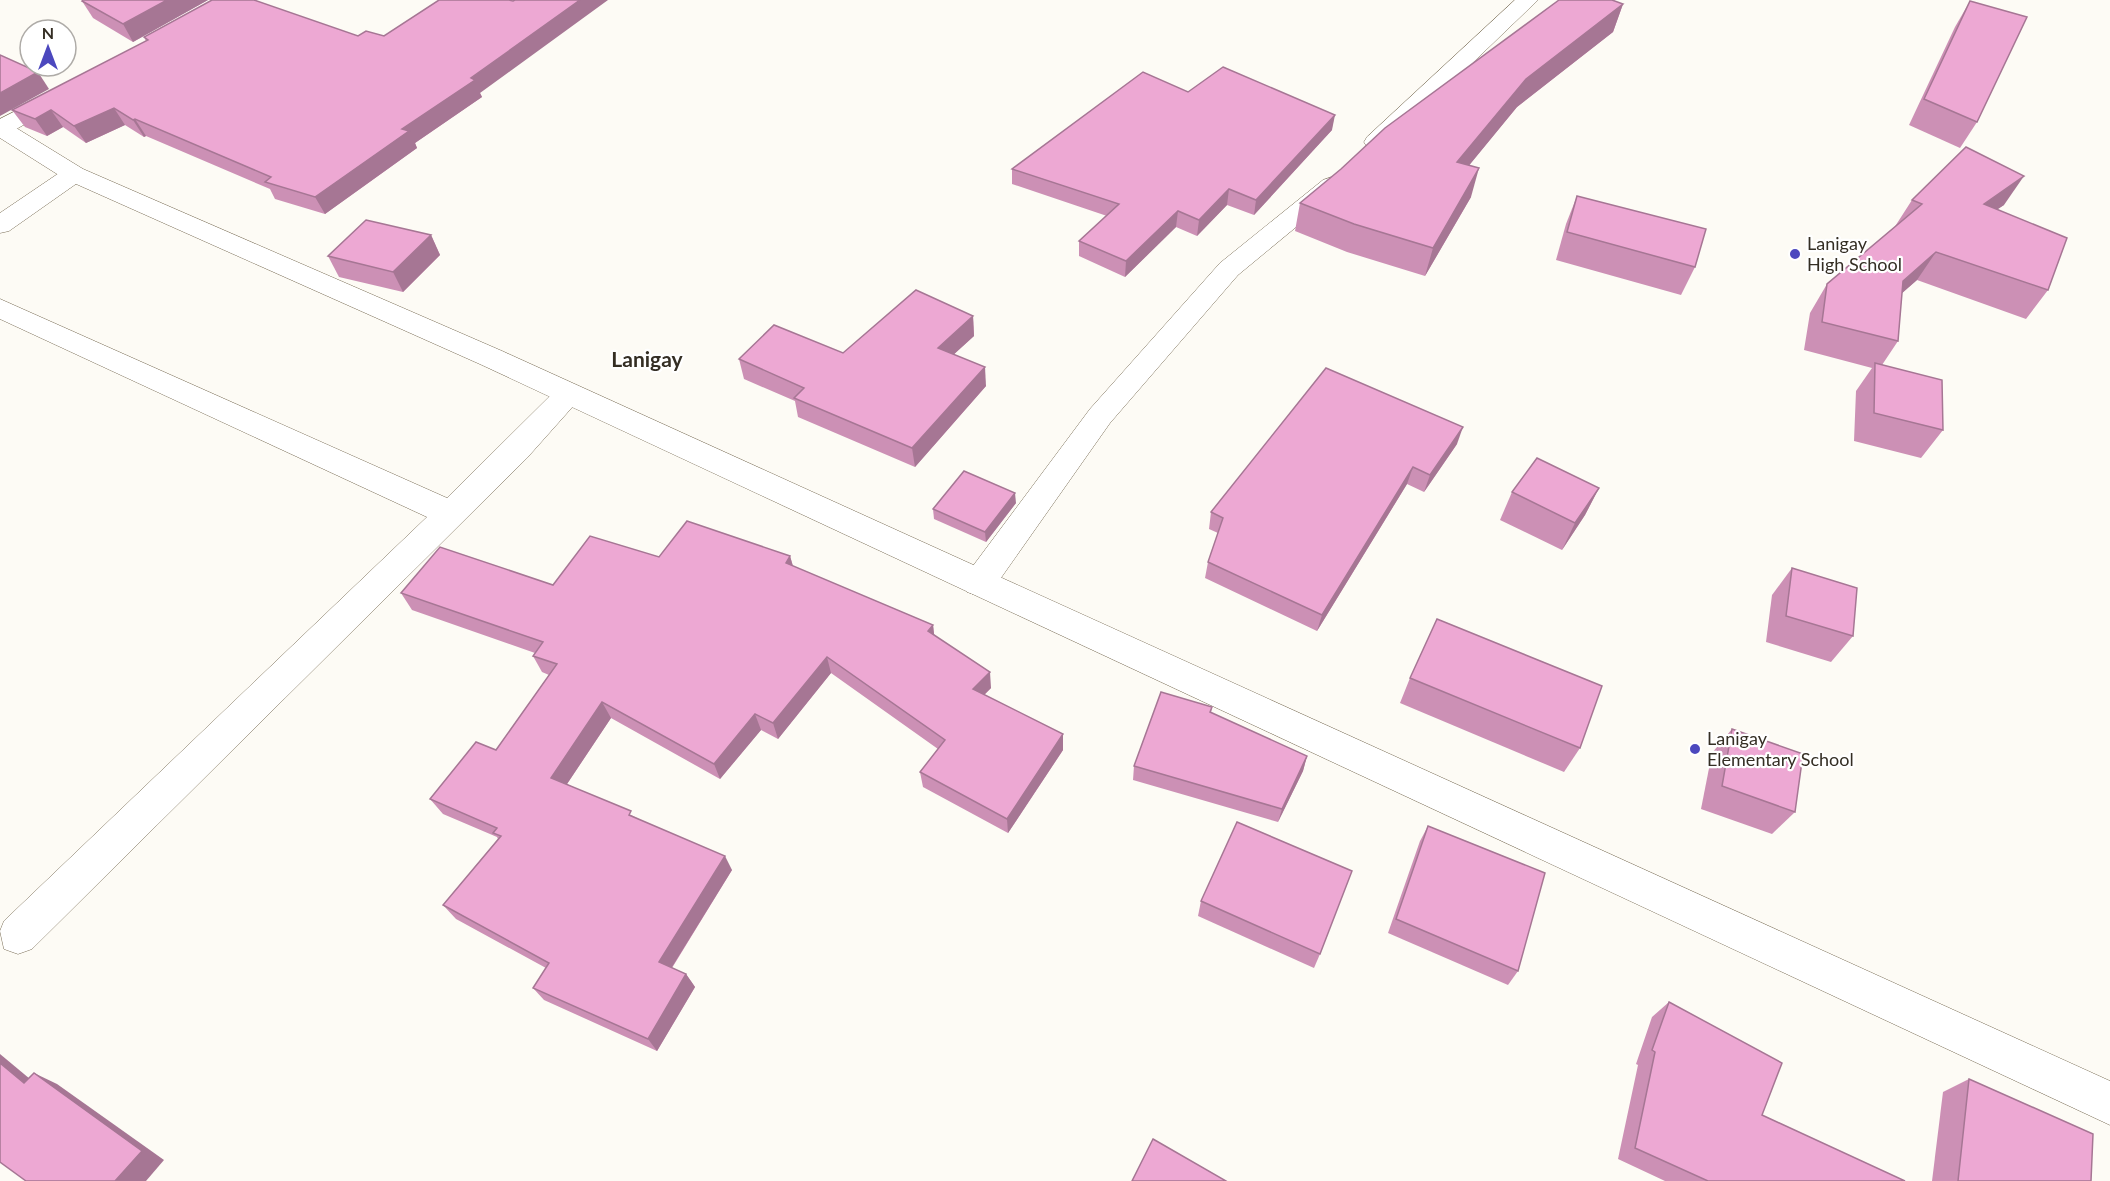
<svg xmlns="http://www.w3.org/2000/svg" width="2110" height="1181" viewBox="0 0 2110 1181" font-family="Lato,sans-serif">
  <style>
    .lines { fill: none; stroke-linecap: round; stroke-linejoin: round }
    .street-casing { stroke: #7a6e57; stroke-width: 1 }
    .secondary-casing { stroke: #7a6e57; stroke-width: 1 }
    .street { fill: #fff; fill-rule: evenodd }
    .secondary { fill: #fff; fill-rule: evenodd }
    .wall { fill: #cc90b5 }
    .shaded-wall { fill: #a67694 }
    .building { fill: #eda8d3; stroke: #a67694; stroke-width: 1.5 }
    .poi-dot { fill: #4c48be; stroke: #fff; stroke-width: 2 }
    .labels { text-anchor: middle; stroke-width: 4.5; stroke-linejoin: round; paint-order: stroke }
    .poi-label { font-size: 18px; fill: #342e24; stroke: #fff; text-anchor: start }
    .quarter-label { font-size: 21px; font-weight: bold; fill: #342e24; stroke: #fff }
  </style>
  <rect width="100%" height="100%" fill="#fdfbf5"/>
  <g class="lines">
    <defs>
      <g id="street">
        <polygon points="1515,0 1538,0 1385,147 1376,149 1367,147 1364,142 1367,137"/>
        <polygon points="57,90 65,92 69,97 65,102 9,133 0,135 0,119"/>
        <polygon points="74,167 83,169 86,174 83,179 9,231 0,233 0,213 65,169"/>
        <polygon points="1332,177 1341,180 1345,185 1341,190 1238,275 1110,423 991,592 979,596 967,592 963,583 967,574 1090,409 1220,263 1323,180"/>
        <polygon points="0,299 447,498 559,387 569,384 579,387 584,394 527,458 32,949 18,954 4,949 0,931 4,921 427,517 0,319"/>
      </g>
      <polygon id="secondary" points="0,121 8,123 83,169 502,351 2110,1081 2110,1125 482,365 65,179 0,138"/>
    </defs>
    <use href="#street" class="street-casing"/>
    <use href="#secondary" class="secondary-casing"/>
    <use href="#street" class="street"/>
    <use href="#secondary" class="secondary"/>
  </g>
  <g class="wall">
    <polygon points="83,0 208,0 133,42 93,18 82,1"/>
    <polygon points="1970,1 1977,122 1960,148 1909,125 1955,27"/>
    <polygon points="1623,4 1613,32 1517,107 1469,165 1471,197 1425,276 1347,252 1295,231 1300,203"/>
    <polygon points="144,37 480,93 482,97 415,143 417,148 325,214 275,199 270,189 146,136 144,137 125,125 86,143 63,127 47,136 25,127 12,110 146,41"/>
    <polygon points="1188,92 1332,130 1254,215 1227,205 1197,236 1176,227 1125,277 1079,256 1079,241 1107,216 1012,184 1012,169"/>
    <polygon points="1577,196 1695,267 1681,295 1556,260 1566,224"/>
    <polygon points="1912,200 2004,205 1997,209 2048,290 2026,319 1917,280 1902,293 1898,341 1882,365 1943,430 1921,458 1854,441 1856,391 1872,368 1804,350 1810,313 1827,284 1894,228"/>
    <polygon points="431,235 440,255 403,292 339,277 328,256"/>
    <polygon points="973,316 974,336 954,354 986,386 915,467 798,417 795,401 744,379 739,359 843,353"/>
    <polygon points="1457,444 1424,492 1407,484 1317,631 1205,578 1208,562 1218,533 1209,529 1211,512"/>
    <polygon points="1599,488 1585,515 1562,550 1500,520 1512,492"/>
    <polygon points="1016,503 986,542 934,519 933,509"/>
    <polygon points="790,556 793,566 933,625 934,635 991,688 984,695 1063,750 1008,833 923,787 920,772 938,749 831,673 778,739 761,730 720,779 611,718 567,784 635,817 732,870 672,968 686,974 695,987 657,1051 544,1000 533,988 546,968 456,919 443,905 498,839 497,837 443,814 430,799 496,750 549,675 542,672 533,656 535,653 412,610 401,593 553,585"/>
    <polygon points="1792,568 1853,636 1831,662 1766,642 1772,595"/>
    <polygon points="1410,678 1580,748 1564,772 1400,703"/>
    <polygon points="1212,707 1211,713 1307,756 1303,771 1278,822 1133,780 1134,766"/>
    <polygon points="1732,729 1795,812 1772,834 1701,809 1712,753"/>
    <polygon points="1428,826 1518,971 1508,985 1388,933 1420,841"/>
    <polygon points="1201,901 1320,954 1314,968 1198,916"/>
    <polygon points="1669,1002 1762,1115 1905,1181 1665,1181 1618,1159 1638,1065 1636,1064 1652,1017"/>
    <polygon points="1969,1079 2091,1181 1932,1181 1943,1092"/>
  </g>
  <g class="shaded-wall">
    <polygon points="167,0 208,0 133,42 123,24"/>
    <polygon points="580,0 608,0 480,93 482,97 415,143 417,148 325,214 315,197 402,129 471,78"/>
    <polygon points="1623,4 1613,32 1517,107 1449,190 1457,162 1526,79"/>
    <polygon points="38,72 49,89 0,116 0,93"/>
    <polygon points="114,108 125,125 86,143 74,126"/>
    <polygon points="51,110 63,127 47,136 35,119"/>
    <polygon points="1335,115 1332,130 1254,215 1256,200"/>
    <polygon points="135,119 146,136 144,137 133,120"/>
    <polygon points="1479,168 1471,197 1425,276 1433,248"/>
    <polygon points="2024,176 2004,205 1964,232 1984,204"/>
    <polygon points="1229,189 1227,205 1197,236 1199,220"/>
    <polygon points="1178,211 1176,227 1125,277 1126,261"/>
    <polygon points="431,235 440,255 403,292 393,272"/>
    <polygon points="1936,252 1917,280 1884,309 1903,281"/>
    <polygon points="973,316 974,336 940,367 938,348"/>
    <polygon points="985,367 986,386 915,467 912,448"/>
    <polygon points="1463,427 1457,444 1424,492 1430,475"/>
    <polygon points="1413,467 1407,484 1317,631 1322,615"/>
    <polygon points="1599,488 1585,515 1562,550 1575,523"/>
    <polygon points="1015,493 1016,503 986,542 985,532"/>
    <polygon points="790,556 795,574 786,563"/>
    <polygon points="933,625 935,642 928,631"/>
    <polygon points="827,657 831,673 778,739 773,723"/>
    <polygon points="990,672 991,688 974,705 973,689"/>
    <polygon points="602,702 611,718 561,793 551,778"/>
    <polygon points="755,714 761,730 720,779 714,764"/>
    <polygon points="1063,734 1063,750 1008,833 1007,819"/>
    <polygon points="1307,756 1303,771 1278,822 1282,809"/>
    <polygon points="725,856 732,870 667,975 659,962"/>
    <polygon points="686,974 695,987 657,1051 648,1039"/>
    <polygon points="0,1054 48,1094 24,1083 0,1063"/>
    <polygon points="34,1073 57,1084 164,1160 146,1181 115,1181"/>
  </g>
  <g class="building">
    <polygon points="83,0 167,0 123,24 82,1"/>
    <polygon points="212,0 254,0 358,36 366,31 384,36 439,0 509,0 513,1 515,0 580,0 471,78 475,80 402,129 409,131 315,197 265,182 271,177 135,119 133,120 114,108 74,126 51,110 35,119 12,110 148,40 144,37"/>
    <polygon points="1559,0 1612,0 1623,4 1526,79 1457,162 1479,168 1433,248 1354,224 1300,203 1341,169 1385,128"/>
    <polygon points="1970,1 2027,17 1977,122 1924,99"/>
    <polygon points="0,55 38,72 0,93"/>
    <polygon points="1223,67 1335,115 1256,200 1229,189 1199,220 1178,211 1126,261 1079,241 1119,204 1012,169 1143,72 1188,92"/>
    <polygon points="1966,147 2024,176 1984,204 2067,238 2048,290 1936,252 1903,281 1898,341 1822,322 1827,284 1922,204 1912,200"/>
    <polygon points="1577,196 1706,229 1695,267 1567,232"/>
    <polygon points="366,220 431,235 393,272 328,256"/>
    <polygon points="916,290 973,316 938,348 985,367 912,448 794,398 804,388 739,359 774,325 843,353"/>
    <polygon points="1875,363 1942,380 1943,430 1874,413"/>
    <polygon points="1326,368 1463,427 1430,475 1413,467 1322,615 1208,562 1223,518 1211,512"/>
    <polygon points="1537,458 1599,488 1575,523 1512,492"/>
    <polygon points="964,471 1015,493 985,532 933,509"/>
    <polygon points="687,521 790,556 786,563 933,625 928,631 990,672 973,689 1063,734 1007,819 920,772 945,740 827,657 773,723 755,714 714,764 602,702 551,778 631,811 629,815 725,856 659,962 686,974 648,1039 533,988 549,963 443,905 501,836 493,833 497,828 430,799 476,742 496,750 557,664 533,656 543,642 401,593 440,547 553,585 590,536 659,557"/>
    <polygon points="1792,568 1857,588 1853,636 1786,616"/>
    <polygon points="1437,619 1602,686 1580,748 1410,678"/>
    <polygon points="1161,692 1212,707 1210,712 1307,756 1282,809 1134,766"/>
    <polygon points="1732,729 1803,754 1795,812 1722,786"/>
    <polygon points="1237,822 1352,871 1320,954 1201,901"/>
    <polygon points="1428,826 1545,873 1518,971 1396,919"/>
    <polygon points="1669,1002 1782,1063 1762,1115 1905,1181 1708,1181 1635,1148 1655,1052 1652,1050"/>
    <polygon points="0,1063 24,1083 34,1073 142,1151 115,1181 26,1181 0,1162"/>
    <polygon points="1969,1079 2093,1134 2091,1181 1958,1181"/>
    <polygon points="1153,1139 1226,1181 1132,1181"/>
  </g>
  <g class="poi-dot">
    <circle cx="1795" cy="254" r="6"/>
    <circle cx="1695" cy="749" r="6"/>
  </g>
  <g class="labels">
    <g class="poi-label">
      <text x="1807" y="250">Lanigay<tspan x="1807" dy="21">High School</tspan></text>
      <text x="1707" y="745">Lanigay<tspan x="1707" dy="21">Elementary School</tspan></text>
    </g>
    <g class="quarter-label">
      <text x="647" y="367">Lanigay</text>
    </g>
  </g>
  <g transform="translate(48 48)"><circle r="28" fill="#ffffff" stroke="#aeaba7" stroke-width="1.5"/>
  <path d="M0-4.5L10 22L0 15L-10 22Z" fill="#4c48be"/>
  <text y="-9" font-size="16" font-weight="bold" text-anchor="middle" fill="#342e24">N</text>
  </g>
</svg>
